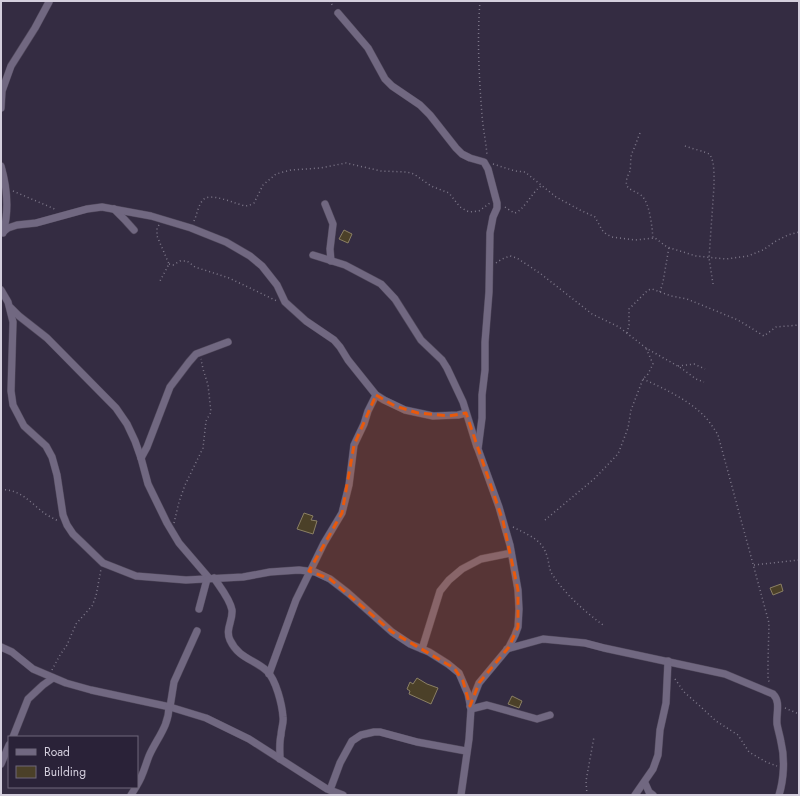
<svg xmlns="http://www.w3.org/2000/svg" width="800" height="796" viewBox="0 0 800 796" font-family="Jost,sans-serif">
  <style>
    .building { fill: #4b4028; stroke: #8a7f64 }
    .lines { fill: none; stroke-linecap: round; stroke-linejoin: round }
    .street-casing { stroke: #50485b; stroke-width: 8 }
    .path { stroke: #7e788a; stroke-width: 1.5; stroke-dasharray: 1 3; stroke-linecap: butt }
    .street { stroke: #716881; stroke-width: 7 }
    .marked { fill: #e8590c; fill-opacity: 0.2; stroke: #e8590c; stroke-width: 3; stroke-dasharray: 8 5; stroke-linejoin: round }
  </style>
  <rect width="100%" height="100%" fill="#342c42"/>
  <g class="building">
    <polygon points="344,230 352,234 348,243 339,239"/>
    <polygon points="304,513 313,516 311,520 317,521 313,534 297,529"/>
    <polygon points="781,584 783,591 773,595 770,588"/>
    <polygon points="417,678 427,684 438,688 431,704 409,694 410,691 407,689 410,682 413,684"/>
    <polygon points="512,696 522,701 519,708 508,704"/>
  </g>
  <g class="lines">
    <defs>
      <g id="street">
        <polyline points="338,13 368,48 385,79 392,86 420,105 430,115 456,148 462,154 470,158 484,162 488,169 497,203 497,208 493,217 490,233 489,292 485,342 485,370 482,395 482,418 478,449 499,507 510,545 518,590 519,609 518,627 515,635 509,647 479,683 470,706"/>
        <polyline points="1,108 2,91 11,66 35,28 49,2"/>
        <path d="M1,166C7,187 9,212 3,233"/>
        <polyline points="325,204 333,224 330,249 331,261"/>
        <polyline points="114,209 125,220 134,230"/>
        <polyline points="3,232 8,228 17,225 36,223 87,209 102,207 151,216 191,228 226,242 250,256 262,266 277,285 285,302 306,321 334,340 340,347 348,360 376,395 384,400 405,410 433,416 458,415 466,413"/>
        <polyline points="313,255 345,265 381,284 395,299 421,340 442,360 447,368 463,402 477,447"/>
        <polyline points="1,290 8,302 13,322 11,391 13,405 24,426 46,446 52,457 57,475 63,515 67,525 73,534 103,563 136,576 186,580 243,577 270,572 299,570 315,572 330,579 348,593 392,632 410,644 429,652 448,664 459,673 468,694 471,709 469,739 461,795"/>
        <polyline points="11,308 19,316 47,338 116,408 127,424 135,441 141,458 148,484 167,523 179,543 209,578"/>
        <polyline points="141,458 147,447 170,387 189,362 196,354 228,342"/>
        <path d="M214,578C220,587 230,599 232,610C233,621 225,629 230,640C239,659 254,659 267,671C276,680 282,704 283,717C284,723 281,729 281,735C279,743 280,751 280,759"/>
        <polyline points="199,609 207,579"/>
        <polyline points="1,647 12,652 33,669 66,683 91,690 170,707 206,718 249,739 327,789 343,795"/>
        <polyline points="422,649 440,591 449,580 462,569 481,559 511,553"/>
        <path d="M507,649L543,639L585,643L604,648L725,674L773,694C781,702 776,713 777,724C778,730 780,736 781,742C785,758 784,779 779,795"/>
        <polyline points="269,674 296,600 324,543 342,513 349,485 354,445 364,424 368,411 376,395"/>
        <polyline points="170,707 174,682 197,631"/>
        <polyline points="471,709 487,705 537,719 550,715"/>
        <polyline points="13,737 28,699 43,685 53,678"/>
        <polyline points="1,764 9,745"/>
        <polyline points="645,783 649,792 653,795"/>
        <path d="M137,785C143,776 145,766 149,756C157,738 169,726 169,706"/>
        <polyline points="330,790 340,763 352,741 361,735 374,732 380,732 417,742 466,751"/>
        <polyline points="131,795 136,787"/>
        <polyline points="635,795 653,769 658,755 660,730 666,703 668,661"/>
      </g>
    </defs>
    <use href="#street" class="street-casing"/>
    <g class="path">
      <polyline points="329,1 334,7"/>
      <path d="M480,1C477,39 479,77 482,115C483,129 486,142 487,155"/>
      <path d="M640,133C637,140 635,147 632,153C630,158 631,166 630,171C628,175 625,181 627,186C630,191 638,192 642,196C650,204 652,227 653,238"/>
      <path d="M685,146C690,148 706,152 709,154C715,159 714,179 714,186L709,258L713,284"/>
      <polyline points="493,164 515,171 525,172 556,197 580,210 595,217 602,230 606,234 612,237 635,240 655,238 667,247 696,256 726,259 748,256 763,250 776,241 788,235 799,232"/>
      <polyline points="13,191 57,210"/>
      <path d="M505,207L514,213C523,212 532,192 541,186"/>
      <path d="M194,221C197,215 198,205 203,200C210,192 233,203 242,205C247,207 250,205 254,203L263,185L276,174L291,170L320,168L346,163L381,171L407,172L414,174L431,186L449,193L460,207L469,212L479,211L490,203"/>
      <polyline points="159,225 157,228 157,236 169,264 160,281"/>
      <polyline points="496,263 502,259 510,256 517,258 541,274 592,314 619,327 646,348 681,368 696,379 704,382"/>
      <polyline points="169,264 173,265 180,261 187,261 195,267 229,278 277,301"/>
      <polyline points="660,292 663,282 669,247"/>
      <polyline points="627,333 629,325 629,309 648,290 652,289 671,296 687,299 738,320 764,336 776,327 799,325"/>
      <polyline points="678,366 694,364 705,369"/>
      <path d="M643,379C665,389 691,401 707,419C711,424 715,430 718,435L769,623L768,662V679L770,684"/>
      <path d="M1,490C19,488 31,503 44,513C48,516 53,518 58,521"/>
      <polyline points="545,520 594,479 618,454 628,428 631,410 643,379 648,374 653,364 646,348"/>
      <polyline points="174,523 179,502 185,485 203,448 206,421 211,412 208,385 203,369 201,359"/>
      <path d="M513,527C528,535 542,539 547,556C549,562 549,569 552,574C565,594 584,611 603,625"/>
      <polyline points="754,565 799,560"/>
      <polyline points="52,670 60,655 67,645 76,624 92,606 96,596 101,569"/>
      <polyline points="675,679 684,692 701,707 716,721 738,735 749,752 766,762 777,766"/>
      <polyline points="785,708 799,714"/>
      <polyline points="587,795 586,781 594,737"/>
    </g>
    <use href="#street" class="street"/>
  </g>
  <path class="marked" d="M376,395L395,406L418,413L449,416L466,413L503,521L518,590V627L509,647L479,683L470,706L463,681L454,668L392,632L330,579L309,571L342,513L354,445Z"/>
  <rect width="800" height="796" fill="none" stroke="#d4cfdd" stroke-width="4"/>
  <rect x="8" y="736" width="130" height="52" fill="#2a2238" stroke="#6e677a"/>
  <rect x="16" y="749" width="20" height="6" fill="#716881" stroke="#6e677a"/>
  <text x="44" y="756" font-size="12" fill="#d4cfdd">Road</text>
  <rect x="16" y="766" width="20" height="12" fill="#4b4028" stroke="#6e677a"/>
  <text x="44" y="776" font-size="12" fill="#d4cfdd">Building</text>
</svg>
